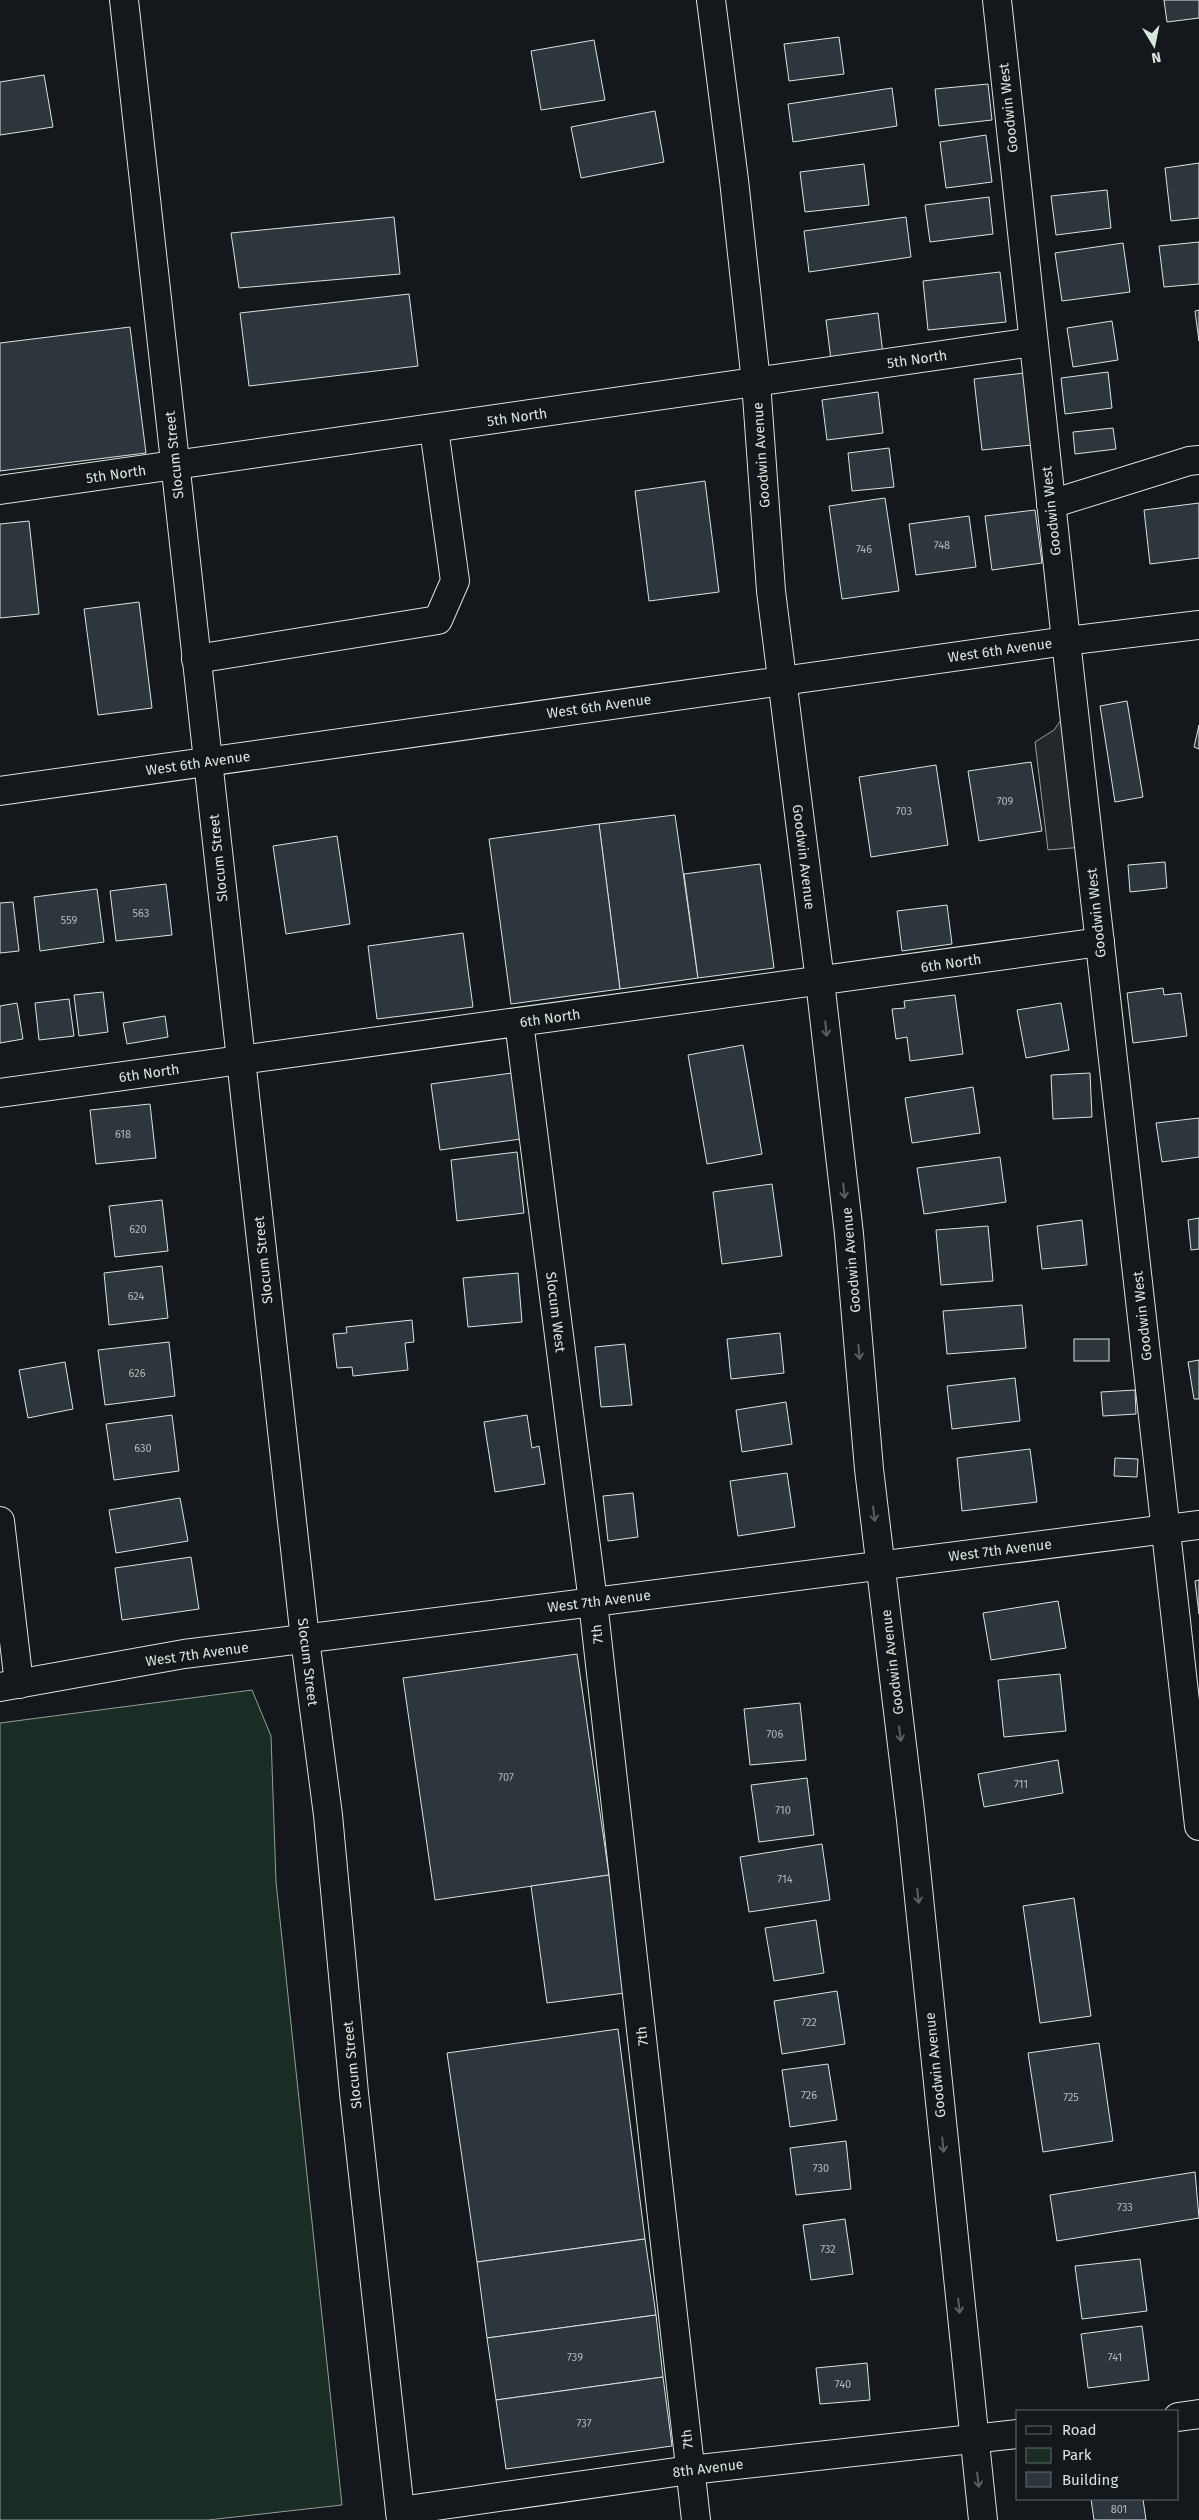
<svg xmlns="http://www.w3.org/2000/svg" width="1199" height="2520" viewBox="0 0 1199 2520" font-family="'Fira Sans',sans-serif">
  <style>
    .green { fill: #1a2d24; stroke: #939e99 }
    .parking { fill: #24282b; stroke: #939e99 }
    .building { fill: #2c363c; stroke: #d8e6dc }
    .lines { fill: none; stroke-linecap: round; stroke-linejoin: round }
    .minor-casing { stroke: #d8e6dc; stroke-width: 30 }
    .minor { stroke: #14181c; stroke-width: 28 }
    .oneway { stroke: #59605f }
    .labels { text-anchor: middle; stroke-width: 4; stroke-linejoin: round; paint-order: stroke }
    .number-label { font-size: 11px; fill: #adbab4 }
    .street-label { font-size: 14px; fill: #d8e6dc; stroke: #14181c }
  </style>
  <rect width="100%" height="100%" fill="#14181c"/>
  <polygon class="green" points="252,1690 271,1736 276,1882 342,2505 208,2520 0,2520 0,1723"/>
  <polygon class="parking" points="1067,711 1083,847 1048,850 1035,742 1054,730"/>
  <g class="building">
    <polygon points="1164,0 1199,0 1199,18 1167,22"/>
    <polygon points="839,37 844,74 789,81 784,44"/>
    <polygon points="594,40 605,100 541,110 531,51"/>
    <polygon points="44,75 53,127 0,135 0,82"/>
    <polygon points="988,84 992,120 939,126 935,89"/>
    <polygon points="892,88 897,126 793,142 788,104"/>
    <polygon points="655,111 664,162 581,178 571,127"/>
    <polygon points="986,135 992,182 946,188 940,142"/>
    <polygon points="1199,163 1199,218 1171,221 1165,168"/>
    <polygon points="864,164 869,205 805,212 800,172"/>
    <polygon points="1107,190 1111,228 1056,235 1051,196"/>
    <polygon points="989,197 993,234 930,242 925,205"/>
    <polygon points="394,217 400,274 239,288 231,233"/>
    <polygon points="906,217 911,257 809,272 804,231"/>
    <polygon points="1199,242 1199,284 1164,287 1159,246"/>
    <polygon points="1123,243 1130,292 1062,301 1055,253"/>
    <polygon points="1000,272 1006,322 928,330 923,281"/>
    <polygon points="409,294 418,366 249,386 240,313"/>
    <polygon points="1199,310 1199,341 1195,311"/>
    <polygon points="878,313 883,354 831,360 826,320"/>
    <polygon points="1112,321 1118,360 1073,367 1067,328"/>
    <polygon points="130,327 146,453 0,471 0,343"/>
    <polygon points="1108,372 1112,408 1065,414 1061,378"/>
    <polygon points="1024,373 1032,445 982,450 974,379"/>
    <polygon points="878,392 883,433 827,440 822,400"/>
    <polygon points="1113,428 1116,449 1075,454 1073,432"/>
    <polygon points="889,448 894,487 852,491 848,453"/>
    <polygon points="705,481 719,592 649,601 635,491"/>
    <polygon points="885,498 899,591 842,599 829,506"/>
    <polygon points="1199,503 1199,558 1150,564 1144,510"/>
    <polygon points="1035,510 1042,563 992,570 985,516"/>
    <polygon points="969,516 976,567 916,575 909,524"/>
    <polygon points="29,521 39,614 0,618 0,524"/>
    <polygon points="139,602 152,708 98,715 84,609"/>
    <polygon points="1127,701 1143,797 1115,802 1100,706"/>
    <polygon points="1199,725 1199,749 1194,747"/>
    <polygon points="1031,762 1042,831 979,841 968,771"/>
    <polygon points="936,765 948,845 871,857 859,777"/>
    <polygon points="675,815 698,978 620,989 599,824"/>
    <polygon points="599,824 620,989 511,1004 489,839"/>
    <polygon points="337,836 350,924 286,934 273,846"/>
    <polygon points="1165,862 1167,888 1130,892 1128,865"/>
    <polygon points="760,864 774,968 698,978 684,874"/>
    <polygon points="166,884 172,935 116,941 110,891"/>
    <polygon points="97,889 104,942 40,951 34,897"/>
    <polygon points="13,902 19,951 0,953 0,903"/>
    <polygon points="947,905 952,944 902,951 897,911"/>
    <polygon points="463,933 473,1007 377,1019 368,946"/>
    <polygon points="1163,988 1164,995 1181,993 1187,1036 1133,1043 1127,993"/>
    <polygon points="103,992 108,1032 79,1036 74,995"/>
    <polygon points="955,995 963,1054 910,1061 907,1037 896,1039 892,1009 905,1008 904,1001"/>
    <polygon points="69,999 74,1036 39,1040 35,1003"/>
    <polygon points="17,1003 23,1039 0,1043 0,1006"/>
    <polygon points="1061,1003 1069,1050 1026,1058 1017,1010"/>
    <polygon points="165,1016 168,1037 127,1044 123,1023"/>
    <polygon points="743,1045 762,1154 707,1164 688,1055"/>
    <polygon points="512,1073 521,1139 440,1150 431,1084"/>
    <polygon points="1090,1073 1092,1117 1053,1119 1051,1075"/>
    <polygon points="973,1087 980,1133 912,1143 905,1098"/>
    <polygon points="150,1104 156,1158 96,1164 90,1110"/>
    <polygon points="1199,1118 1199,1157 1162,1162 1156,1123"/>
    <polygon points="517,1152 524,1213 457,1221 451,1160"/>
    <polygon points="1000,1157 1006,1202 924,1214 917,1168"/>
    <polygon points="772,1184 782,1256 722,1264 713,1192"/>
    <polygon points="162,1200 168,1251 115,1257 109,1206"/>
    <polygon points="1199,1218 1199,1249 1191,1250 1188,1220"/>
    <polygon points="1082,1220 1087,1265 1042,1269 1037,1226"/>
    <polygon points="988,1226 993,1281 941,1285 936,1230"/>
    <polygon points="162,1266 168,1318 109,1325 104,1273"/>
    <polygon points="518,1273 522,1322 468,1327 463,1278"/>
    <polygon points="1022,1305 1026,1348 947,1354 943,1311"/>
    <polygon points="412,1320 414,1342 405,1343 408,1370 353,1376 352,1367 337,1368 333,1334 347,1333 346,1327"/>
    <polygon points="780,1333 784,1373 731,1379 727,1339"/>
    <rect x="1074" y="1339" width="35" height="22"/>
    <polygon points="169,1342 175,1396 105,1405 98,1350"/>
    <polygon points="625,1344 632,1405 601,1407 595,1347"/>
    <polygon points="1199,1360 1199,1399 1194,1399 1188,1362"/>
    <polygon points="65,1362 73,1409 28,1418 19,1370"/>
    <polygon points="1015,1378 1020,1421 952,1429 947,1386"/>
    <polygon points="1135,1390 1136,1414 1103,1416 1101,1392"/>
    <polygon points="786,1402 792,1444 742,1452 736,1410"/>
    <polygon points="172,1415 179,1471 114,1480 106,1424"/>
    <polygon points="527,1415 532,1448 539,1446 545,1484 495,1492 484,1422"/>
    <polygon points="1030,1449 1037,1502 962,1511 957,1458"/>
    <polygon points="1115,1458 1138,1459 1137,1477 1114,1476"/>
    <polygon points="787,1473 795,1527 738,1536 730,1481"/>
    <polygon points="633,1493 638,1537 608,1541 603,1496"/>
    <polygon points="180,1498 188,1541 116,1553 109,1510"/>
    <polygon points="191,1557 199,1609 122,1620 115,1568"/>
    <polygon points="1199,1580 1199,1614 1195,1581"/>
    <polygon points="1058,1601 1066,1648 991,1660 983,1613"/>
    <polygon points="577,1654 609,1875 435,1900 403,1678"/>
    <polygon points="1060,1674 1066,1731 1004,1737 998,1680"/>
    <polygon points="800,1703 806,1760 750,1765 744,1709"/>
    <polygon points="1058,1760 1063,1793 984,1807 978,1774"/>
    <polygon points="807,1778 814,1835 759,1842 751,1785"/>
    <polygon points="822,1844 830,1900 749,1912 740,1857"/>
    <polygon points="609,1875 625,1993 547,2003 531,1886"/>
    <polygon points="1074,1898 1091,2016 1040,2023 1023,1906"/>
    <polygon points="816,1920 824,1973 774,1981 765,1928"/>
    <polygon points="837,1991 845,2044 782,2054 774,2001"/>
    <polygon points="618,2029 645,2239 477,2262 447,2053"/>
    <polygon points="1099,2043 1113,2141 1043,2152 1028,2053"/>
    <polygon points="828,2064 837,2120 790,2127 782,2070"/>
    <polygon points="846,2141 851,2189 796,2195 790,2148"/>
    <polygon points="1195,2172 1199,2218 1057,2241 1050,2195"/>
    <polygon points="845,2219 853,2274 811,2280 803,2225"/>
    <polygon points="645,2239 656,2315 487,2338 477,2262"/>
    <polygon points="1140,2259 1147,2311 1082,2319 1075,2266"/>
    <polygon points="656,2315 663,2377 496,2400 487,2338"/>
    <polygon points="1142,2326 1149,2380 1088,2388 1081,2334"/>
    <polygon points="867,2363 870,2400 820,2404 816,2368"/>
    <polygon points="663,2377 672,2446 506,2469 496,2400"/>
    <polygon points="1091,2499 1143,2499 1146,2520 1094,2520"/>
  </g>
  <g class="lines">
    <defs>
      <g id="minor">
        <polyline points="124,0 305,1639 328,1815 354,2093 401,2520"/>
        <polyline points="711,0 734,180 756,382 771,591 820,981 849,1234 869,1469 911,1820 983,2520"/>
        <polyline points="997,0 1066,641 1199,1826"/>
        <polyline points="0,490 1033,342"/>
        <polyline points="1051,504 1189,461 1199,460"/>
        <polyline points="196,659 438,620 455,581 434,429"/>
        <polyline points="0,791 1066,641 1199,625"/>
        <polyline points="519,1022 593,1602 696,2520"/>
        <polyline points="0,1093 1100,942"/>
        <polyline points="0,1521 19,1684"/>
        <polyline points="0,1687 184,1654 1199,1525"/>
        <polyline points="1178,2417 1199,2414"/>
        <polyline points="400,2511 690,2470 1018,2434"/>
      </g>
    </defs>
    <use href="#minor" class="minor-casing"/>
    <use href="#minor" class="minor"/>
  </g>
  <defs><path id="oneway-shaft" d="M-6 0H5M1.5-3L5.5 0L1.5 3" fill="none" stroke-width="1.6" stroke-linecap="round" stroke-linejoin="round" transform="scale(1.25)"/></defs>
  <g class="oneway">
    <use href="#oneway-shaft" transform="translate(826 1029) rotate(84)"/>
    <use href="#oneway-shaft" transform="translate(844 1191) rotate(84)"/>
    <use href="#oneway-shaft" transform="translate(859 1352) rotate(85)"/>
    <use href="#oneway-shaft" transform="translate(874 1514) rotate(83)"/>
    <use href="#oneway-shaft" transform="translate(900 1734) rotate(83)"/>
    <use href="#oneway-shaft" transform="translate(918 1896) rotate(84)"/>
    <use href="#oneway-shaft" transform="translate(943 2145) rotate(84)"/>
    <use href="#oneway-shaft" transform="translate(959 2306) rotate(84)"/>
    <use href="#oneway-shaft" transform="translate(978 2480) rotate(83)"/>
  </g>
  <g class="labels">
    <g class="number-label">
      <text x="942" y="549">748</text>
      <text x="864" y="553">746</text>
      <text x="1005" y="805">709</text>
      <text x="904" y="815">703</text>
      <text x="141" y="917">563</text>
      <text x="69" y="924">559</text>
      <text x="123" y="1138">618</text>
      <text x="138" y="1233">620</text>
      <text x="136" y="1300">624</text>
      <text x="137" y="1377">626</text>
      <text x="143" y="1452">630</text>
      <text x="775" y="1738">706</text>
      <text x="506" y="1781">707</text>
      <text x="1021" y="1788">711</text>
      <text x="783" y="1814">710</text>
      <text x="785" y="1883">714</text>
      <text x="809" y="2026">722</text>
      <text x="809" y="2099">726</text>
      <text x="1071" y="2101">725</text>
      <text x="821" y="2172">730</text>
      <text x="1125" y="2211">733</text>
      <text x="828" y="2253">732</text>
      <text x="575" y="2361">739</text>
      <text x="1115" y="2361">741</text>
      <text x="843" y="2388">740</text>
      <text x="584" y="2427">737</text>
      <text x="1119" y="2513">801</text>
    </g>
    <g class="street-label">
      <text transform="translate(1008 108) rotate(-96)" y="5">Goodwin West</text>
      <text transform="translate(917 359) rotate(-8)" y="5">5th North</text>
      <text transform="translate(517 417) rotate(-8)" y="5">5th North</text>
      <text transform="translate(174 455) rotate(-96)" y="5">Slocum Street</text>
      <text transform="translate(761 455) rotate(-94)" y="5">Goodwin Avenue</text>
      <text transform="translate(116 474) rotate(-8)" y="5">5th North</text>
      <text transform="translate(1051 511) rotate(-96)" y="5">Goodwin West</text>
      <text transform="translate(1000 650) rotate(-8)" y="5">West 6th Avenue</text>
      <text transform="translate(599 706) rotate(-8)" y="5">West 6th Avenue</text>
      <text transform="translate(198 763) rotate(-8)" y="5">West 6th Avenue</text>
      <text transform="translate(804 857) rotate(83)" y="5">Goodwin Avenue</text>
      <text transform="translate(218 858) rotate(-96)" y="5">Slocum Street</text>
      <text transform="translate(1096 913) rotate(-96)" y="5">Goodwin West</text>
      <text transform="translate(951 963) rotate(-8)" y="5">6th North</text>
      <text transform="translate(550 1018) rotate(-8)" y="5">6th North</text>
      <text transform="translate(149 1073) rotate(-8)" y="5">6th North</text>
      <text transform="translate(263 1260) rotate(-96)" y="5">Slocum Street</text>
      <text transform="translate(851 1260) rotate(-95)" y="5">Goodwin Avenue</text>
      <text transform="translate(556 1312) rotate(83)" y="5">Slocum West</text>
      <text transform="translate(1142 1316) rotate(-96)" y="5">Goodwin West</text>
      <text transform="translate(1000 1550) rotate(-7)" y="5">West 7th Avenue</text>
      <text transform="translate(599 1601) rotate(-7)" y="5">West 7th Avenue</text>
      <text transform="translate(597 1634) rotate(-96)" y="5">7th</text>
      <text transform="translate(197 1654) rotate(-8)" y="5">West 7th Avenue</text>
      <text transform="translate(308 1662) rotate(83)" y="5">Slocum Street</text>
      <text transform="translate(892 1662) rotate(-97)" y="5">Goodwin Avenue</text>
      <text transform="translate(642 2036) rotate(-96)" y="5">7th</text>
      <text transform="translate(352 2065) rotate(-96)" y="5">Slocum Street</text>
      <text transform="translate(935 2065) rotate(-96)" y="5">Goodwin Avenue</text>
      <text transform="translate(687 2439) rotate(-96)" y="5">7th</text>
      <text transform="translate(708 2468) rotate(-7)" y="5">8th Avenue</text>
    </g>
  </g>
  <rect x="1016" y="2410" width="162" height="90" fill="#14181c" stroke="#626a69"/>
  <rect x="1026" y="2426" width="25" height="8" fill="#14181c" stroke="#626a69"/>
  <text x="1062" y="2435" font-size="15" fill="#d8e6dc">Road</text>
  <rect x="1026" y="2448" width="25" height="15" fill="#1a2d24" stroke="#626a69"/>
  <text x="1062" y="2460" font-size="15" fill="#d8e6dc">Park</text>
  <rect x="1026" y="2472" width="25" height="15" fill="#2c363c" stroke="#626a69"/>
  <text x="1062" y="2485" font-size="15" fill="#d8e6dc">Building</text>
  <g transform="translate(1154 45) rotate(170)" stroke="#14181c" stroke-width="4" paint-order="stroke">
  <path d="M0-4L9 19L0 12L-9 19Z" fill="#d8e6dc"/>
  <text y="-8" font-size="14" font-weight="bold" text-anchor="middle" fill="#d8e6dc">N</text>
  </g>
</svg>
